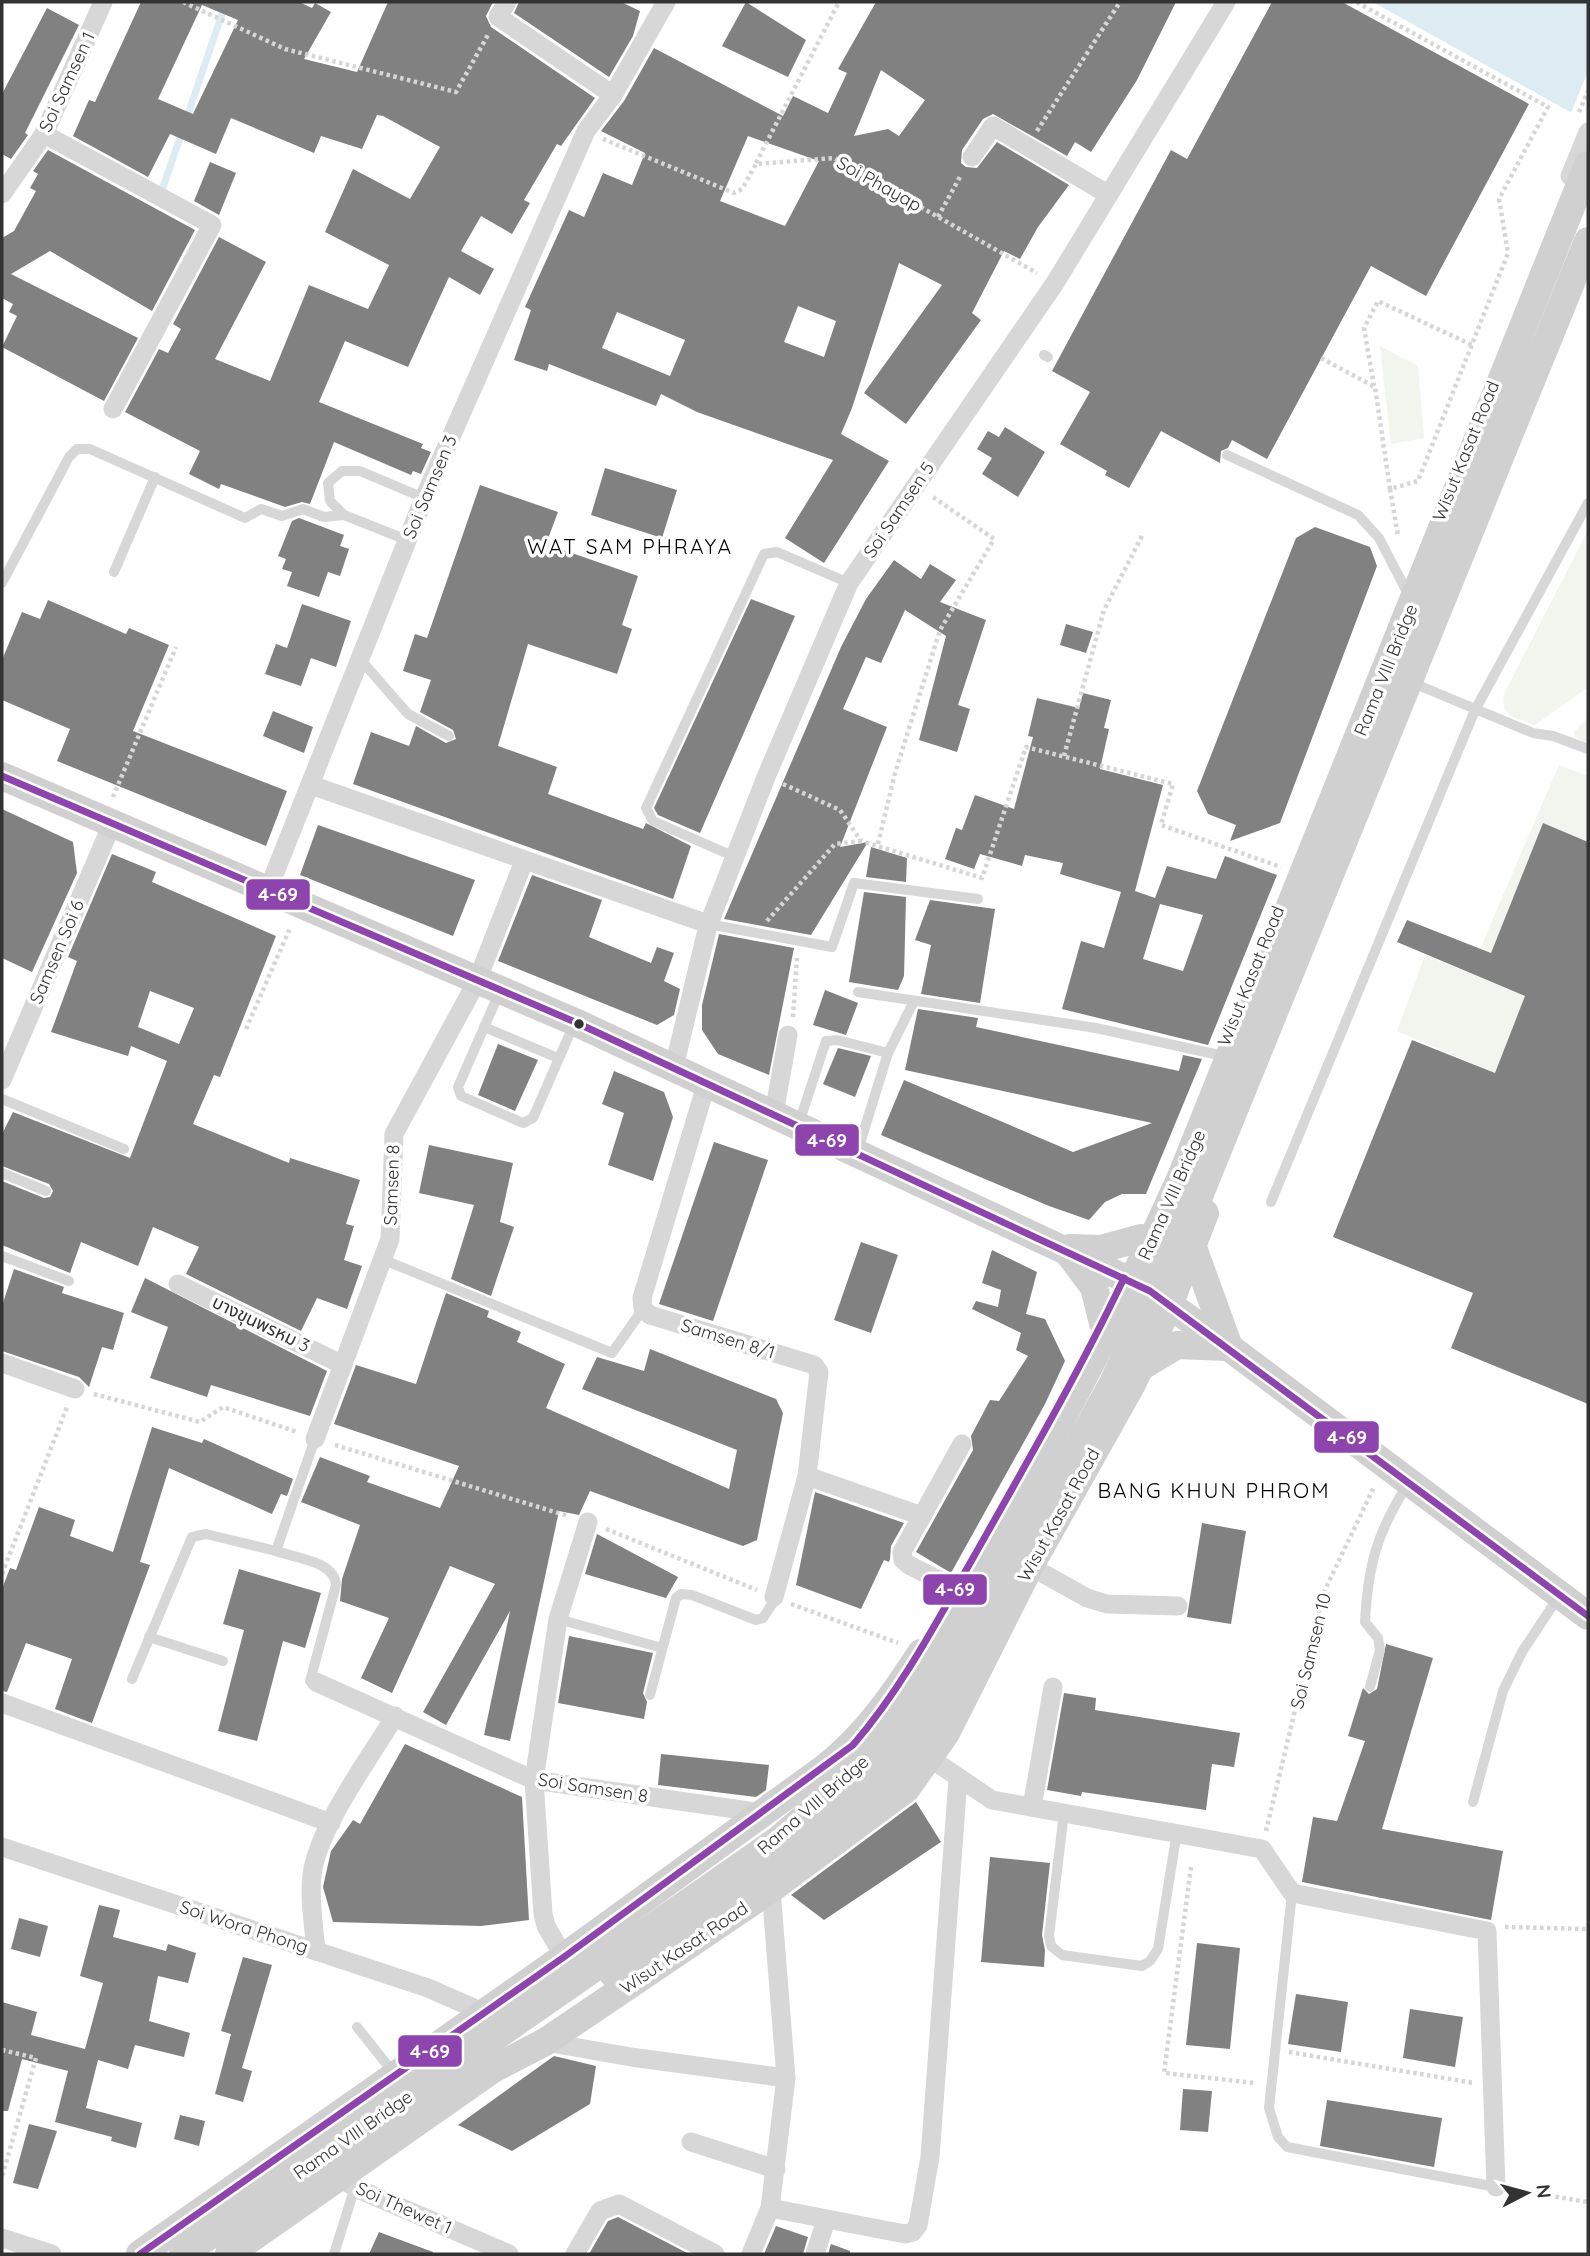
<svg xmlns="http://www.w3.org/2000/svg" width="1590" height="2256" viewBox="0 0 1590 2256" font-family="Quicksand,'Noto Sans Thai',sans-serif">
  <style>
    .grass { fill: #f1f5ed }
    .water { fill: #ddebf3 }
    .pier { fill: #fff }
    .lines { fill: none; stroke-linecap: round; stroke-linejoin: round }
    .stream { stroke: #ddebf3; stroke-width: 7 }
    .building { fill: #818181; fill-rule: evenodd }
    .path { stroke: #d6d6d6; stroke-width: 4.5; stroke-dasharray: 3.5 3.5; stroke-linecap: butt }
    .lane { stroke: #d7d7d7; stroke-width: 10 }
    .street { stroke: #d7d7d7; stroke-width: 19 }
    .secondary { stroke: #d0d0d0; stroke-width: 28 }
    .secondary-bridge { stroke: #d0d0d0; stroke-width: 28 }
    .bus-1-casing { stroke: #fff; stroke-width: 12 }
    .bus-1 { stroke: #8e44ad; stroke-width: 7 }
    .bus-dot { fill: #333; stroke: #fff; stroke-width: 2.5 }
    .labels { text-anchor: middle; stroke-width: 7; stroke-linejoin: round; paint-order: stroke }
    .street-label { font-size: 18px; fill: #333; stroke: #fff }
    .quarter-label { font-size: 21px; letter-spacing: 2px; fill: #000; stroke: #fff }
    .line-badge { stroke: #fff; stroke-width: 2.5 }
    .badge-label { font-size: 19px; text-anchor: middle; font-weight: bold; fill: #fff }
  </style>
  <rect width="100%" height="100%" fill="#fff"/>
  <g class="grass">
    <polygon points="1380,346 1418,366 1424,438 1391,444"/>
    <path d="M1588,530V687L1535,725C1516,717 1500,718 1504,694Z"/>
    <polygon points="1588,718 1588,745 1575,737 1574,732"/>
    <polygon points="1559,765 1588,776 1588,842 1543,823 1491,953 1480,949"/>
    <polygon points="1425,955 1525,996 1495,1073 1397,1031"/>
  </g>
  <polygon class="water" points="1373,2 1588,2 1588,122"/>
  <polygon class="pier" points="1588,71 1588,125 1570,115"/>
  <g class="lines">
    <g class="stream">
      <polyline points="186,120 226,2"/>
      <polyline points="163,187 182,132"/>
    </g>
  </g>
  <g class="building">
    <path d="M141,2H299L312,8L315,3L331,12L304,59L357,72L388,2H493L486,16L491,27L595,98L561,146L557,144L524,200L530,203L512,234L481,216L461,251L494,269L480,295L449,277L408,367L345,341L319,402L423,444L421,448L431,452L421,474L413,471L411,475L334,442L310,504L302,502L285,507L221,484L219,489L189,474L200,451L125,412L159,349L168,353L181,329L173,324L219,237L266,262L215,359L270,381L309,285L368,309L389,265L325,232L353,169L410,199L440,147L383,116L377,115L362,149L321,136L314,153L231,118L216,154L170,134L148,177L73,136L89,100L95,102ZM202,5L238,20L193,114L158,99Z"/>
    <polygon points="519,2 621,2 640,11 633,36 609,77 514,13"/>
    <polygon points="746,2 806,40 788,77 722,46"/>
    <path d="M876,2H1176L1137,80L1091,152L1075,142L1067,156L993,114L983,119L962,150L961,163L966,167L977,168L997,142L1069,185L1038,227L1020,259L1004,251L972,313L981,320L906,424L864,393L942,285L899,263L852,408L841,434L889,461L824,563L785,538L833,460L697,412L661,394L656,406L549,364L547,371L514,360L531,310L525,307L569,210L584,217L603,173L632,185L645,153L601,131L624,101L654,48L783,116L793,96L828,113L847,73L838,69ZM881,70L925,100L899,136L888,129L854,136ZM748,136L819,161L785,226L720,201ZM798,306L836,321L824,357L784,342ZM617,312L685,340L670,376L602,348Z"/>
    <polygon points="1272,2 1342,2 1529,104 1426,296 1371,266 1267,459 1232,440 1228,448 1221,451 1220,463 1161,431 1129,488 1105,475 1107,471 1060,444 1090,392 1052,371 1171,150 1187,159"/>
    <polygon points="47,8 79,25 25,133 28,135 11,159 2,154 2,94"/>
    <polygon points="48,150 195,230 152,311 50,251 11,274 138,338 104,401 2,347 17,316 9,312 13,304 2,298 2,238 14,231 36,191 30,188 38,174 33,171"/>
    <polygon points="210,162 236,173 219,215 194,201"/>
    <polygon points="1005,427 1045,452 1018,497 982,474 992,458 977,449 988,431 999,437"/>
    <polygon points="605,468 677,490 662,538 591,515"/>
    <polygon points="480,485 558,512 546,544 638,576 622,625 632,629 617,674 528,644 498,746 557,767 548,794 643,829 646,823 691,846 673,899 353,784 371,732 409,746 416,726 446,743 456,739 453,730 420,712 431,680 403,671 415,634 427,638"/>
    <polygon points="299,518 344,535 340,546 349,549 340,576 328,572 319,597 287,586 292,572 282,569 286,559 278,556 292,521"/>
    <polygon points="1315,527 1370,547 1377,566 1280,823 1230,841 1236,825 1208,814 1197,791 1296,538"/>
    <polygon points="894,560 921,579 930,564 956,580 940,602 986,620 958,705 970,709 957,752 919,740 946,636 905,610 881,663 866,657 843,709 887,727 840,847 868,842 811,935 724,919 841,647 866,599"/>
    <polygon points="751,599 795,616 700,833 658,815 654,808"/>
    <polygon points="48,600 126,634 129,628 169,645 133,731 287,791 266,846 57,761 70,729 2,700 2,660 22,612 40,619"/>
    <polygon points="302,604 351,621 336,667 311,658 301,686 265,674 276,644 287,648"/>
    <polygon points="1066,624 1093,632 1086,653 1060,645"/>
    <path d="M1083,693L1111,700L1104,728L1109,729L1100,769L1163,785L1135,891L1155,898L1167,866L1216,879L1225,856L1277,875L1208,1045L1062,1009L1081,941L1104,948L1121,892L1060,874L1063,863L1025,855L1022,866L980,854L974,869L945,859L956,828L962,830L975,795L1014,809L1033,737L1028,736L1037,698L1079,708ZM1160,904L1203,915L1183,971L1143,959Z"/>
    <polygon points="273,711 313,727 304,753 263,736"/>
    <polygon points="2,809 73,842 77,873 32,972 2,958"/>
    <polygon points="1543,823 1588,842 1588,1404 1451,1348 1473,1293 1333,1237 1412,1040 1495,1073 1525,996 1397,942 1407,920 1491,953"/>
    <polygon points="318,825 475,880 453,936 300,875"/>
    <polygon points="871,847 907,858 906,882 866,877"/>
    <path d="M112,854L156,872L152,882L276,936L220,1077L214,1075L193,1124L289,1163L290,1158L360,1180L346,1224L354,1226L344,1260L362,1266L347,1309L317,1298L301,1331L186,1274L199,1247L153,1227L138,1266L81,1242L70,1273L2,1245V1181L44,1198L50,1197L53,1191L49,1184L2,1166V1134L13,1112L130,1158L167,1061L131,1046L128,1056L51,1032L77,961L68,957ZM150,991L194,1008L179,1044L138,1027Z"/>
    <polygon points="532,875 602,900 589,937 651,963 657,947 674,953 664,981 680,989 674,1015 657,1025 498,961"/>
    <polygon points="864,892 906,897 904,976 898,990 849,982"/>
    <polygon points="930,900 995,909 980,1003 921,994 931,945 915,940"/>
    <polygon points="719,934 794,948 769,1075 718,1054 702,1030 702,1005"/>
    <polygon points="825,990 858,1003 846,1035 813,1025"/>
    <polygon points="918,1009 978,1018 976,1027 1179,1071 1183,1055 1202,1059 1146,1194 1122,1194 1105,1202 1089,1220 1049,1206 881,1135 904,1080 1073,1152 1152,1123 905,1070"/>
    <polygon points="498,1044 538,1060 515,1111 478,1095"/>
    <polygon points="838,1048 871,1056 855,1097 823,1084"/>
    <polygon points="614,1071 664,1092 673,1117 653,1181 608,1165 624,1113 602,1104"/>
    <polygon points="714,1142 768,1160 713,1321 659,1304"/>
    <polygon points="429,1145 513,1163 500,1222 514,1227 491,1296 451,1279 474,1205 419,1193"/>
    <polygon points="861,1242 898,1255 871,1333 834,1320"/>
    <polygon points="992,1250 1037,1272 1026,1314 1045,1319 1065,1361 1045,1404 951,1573 916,1552 973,1450 971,1436 990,1400 999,1401 1028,1356 1016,1350 1021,1333 972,1309 976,1301 998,1307 1001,1290 982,1283"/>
    <polygon points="14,1269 64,1287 62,1293 124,1313 113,1350 102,1347 89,1387 79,1377 2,1351 2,1306"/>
    <polygon points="145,1278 327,1371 310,1416 211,1385 207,1397 150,1378 168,1327 131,1312"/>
    <polygon points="446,1293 489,1311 487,1317 521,1332 517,1342 565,1364 546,1408 729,1489 737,1450 582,1389 597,1357 644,1371 650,1349 776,1399 783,1413 757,1540 743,1546 590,1491 579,1515 559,1511 510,1741 484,1735 510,1611 446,1725 423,1712 495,1584 450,1566 392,1693 361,1678 389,1618 340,1601 342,1579 360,1525 301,1502 320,1457 370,1476 367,1482 440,1508 459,1466 334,1424 356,1365 416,1384"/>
    <polygon points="152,1427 202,1443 204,1439 293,1479 287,1496 281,1494 272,1514 169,1468 140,1562 150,1565 92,1723 55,1709 72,1659 26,1643 7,1692 2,1691 2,1589 10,1568 16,1570 39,1507 75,1520 70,1536 113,1552"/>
    <polygon points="815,1492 904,1523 891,1546 890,1559 889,1562 884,1560 861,1609 796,1585"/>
    <polygon points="1202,1523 1246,1531 1231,1624 1187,1617"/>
    <polygon points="597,1534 678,1577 666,1598 585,1574"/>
    <polygon points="239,1569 321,1593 305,1648 283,1641 257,1741 218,1731 244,1630 223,1624"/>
    <polygon points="569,1636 653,1653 643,1693 647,1702 644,1719 558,1703"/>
    <polygon points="1386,1644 1433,1658 1382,1829 1503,1851 1491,1920 1302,1882 1313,1817 1337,1821 1365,1741 1348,1736 1363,1688 1369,1694 1377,1689"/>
    <polygon points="1064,1693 1096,1698 1095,1710 1240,1733 1234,1767 1212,1764 1206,1810 1082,1792 1081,1796 1047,1790"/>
    <polygon points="405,1744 522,1797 529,1920 481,1926 333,1922 323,1887 331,1851 353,1820 360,1824"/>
    <polygon points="661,1754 769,1765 766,1790 756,1797 658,1785"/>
    <polygon points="916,1802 941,1842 824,1920 791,1895"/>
    <polygon points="990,1857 1050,1863 1042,1935 1045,1950 1044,1967 981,1962"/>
    <polygon points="99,1905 120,1910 113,1937 166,1951 168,1944 196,1953 188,1983 158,1976 149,2021 190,2033 184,2057 135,2045 128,2069 98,2060 86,2108 142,2123 136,2148 111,2141 112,2137 55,2122 68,2071 22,2059 8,2111 2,2111 2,2002 37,2012 31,2035 85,2049 103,1983 80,1976"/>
    <polygon points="19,1918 48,1926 40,1957 11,1949"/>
    <polygon points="1197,1943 1240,1948 1230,2049 1186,2045"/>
    <polygon points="243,1957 272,1965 242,2068 252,2071 243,2102 215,2094 231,2034 221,2031"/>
    <polygon points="1296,1994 1348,2002 1341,2052 1288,2044"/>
    <polygon points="1410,2009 1463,2017 1455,2067 1403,2058"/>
    <polygon points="554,2056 596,2066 590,2104 512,2151 458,2125"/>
    <polygon points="1183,2089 1212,2091 1208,2132 1180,2130"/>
    <polygon points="1327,2100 1442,2118 1434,2167 1320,2146"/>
    <polygon points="180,2115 205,2121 199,2146 174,2139"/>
    <polygon points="29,2124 57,2131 38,2189 13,2183"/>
    <polygon points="618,2217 689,2254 589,2254 608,2221"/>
    <polygon points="776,2226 808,2237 803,2254 764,2254"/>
    <polygon points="379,2232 433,2252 433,2254 369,2254"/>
    <polygon points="831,2244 850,2251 850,2254 828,2254"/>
  </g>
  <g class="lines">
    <g class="path">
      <polyline points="183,2 285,49 456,92 489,33"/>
      <polyline points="1579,112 1588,91"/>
      <polyline points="1037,131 1120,2"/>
      <polyline points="603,139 734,193 742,189 756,164 834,158 1037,273"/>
      <polyline points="756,163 839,2"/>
      <polyline points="938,217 961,175"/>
      <polyline points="1321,358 1375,387 1390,489 1418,481 1508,253 1499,199 1548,107 1356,2"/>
      <polyline points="1374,386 1364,328 1378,301 1472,345"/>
      <polyline points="1390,489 1398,536"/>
      <polyline points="1064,756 1104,610 1143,534"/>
      <polyline points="783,784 840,810 861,841 982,878 1026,747 1173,784 1161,825 1281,867"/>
      <polyline points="113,797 176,647"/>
      <polyline points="878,844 895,773 940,630 994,539 933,497"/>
      <polyline points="767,921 835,844 861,841"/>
      <polyline points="793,1017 797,958"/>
      <polyline points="246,1029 290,928"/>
      <polyline points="94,1394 200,1422 223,1407 297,1432"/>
      <polyline points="335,1445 568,1516"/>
      <polyline points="606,1529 757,1590"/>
      <polyline points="2,1574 67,1407"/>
      <polyline points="791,1604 898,1643"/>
      <polyline points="1266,1831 1323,1594 1374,1487"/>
      <polyline points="1191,1867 1164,2073 1255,2083"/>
      <polyline points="1505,1927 1588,1929"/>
      <polyline points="2,2050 36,2058 2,2177"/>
      <polyline points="1289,2052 1474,2083"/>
      <polyline points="1514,2190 1588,2202"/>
    </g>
    <g class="lane">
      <polyline points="1044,355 1048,357"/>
      <polyline points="1227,455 1358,515 1379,538 1408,594"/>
      <polyline points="407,540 344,515 330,501 328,483 342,471 360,471 424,498"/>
      <polyline points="114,572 155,477"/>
      <polyline points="2,583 69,457 77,449 90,449 245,518 261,509 282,516 303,509 324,517 344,515"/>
      <polyline points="360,659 408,714 449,736"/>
      <polyline points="1413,683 1533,733 1553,736 1588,749"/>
      <polyline points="735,857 653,821 646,808 764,554 777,552 849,583"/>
      <polyline points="708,924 832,947 854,883 978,899"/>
      <polyline points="500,991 458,1087 461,1096 523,1123 533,1118 574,1024"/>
      <polyline points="858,992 1096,1028 1219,1055"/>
      <polyline points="484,1027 558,1058"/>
      <polyline points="2,1099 124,1149"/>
      <polyline points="799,1123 826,1041 837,1040 888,1053"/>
      <polyline points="858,1150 888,1053 914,1001"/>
      <polyline points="2,1173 46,1191"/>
      <polyline points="1271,1202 1475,710 1588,503"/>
      <polyline points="2,1256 69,1281"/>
      <polyline points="384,1260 612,1353 643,1309"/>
      <polyline points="558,1619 662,1648"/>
      <polyline points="149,1637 223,1661"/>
      <polyline points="132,1679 192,1537 206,1534 276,1551"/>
      <path d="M313,1681H310L336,1585C335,1561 295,1558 276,1551L315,1439"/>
      <path d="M1370,1687L1380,1650L1378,1638L1365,1622C1368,1565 1377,1532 1408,1484"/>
      <polyline points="650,1695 676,1598 681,1594 692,1595 756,1620 763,1618 776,1598"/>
      <polyline points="1473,1802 1503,1691 1522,1652 1559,1596"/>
      <polyline points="1064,1813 1049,1936 1051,1946 1062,1955 1142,1966 1150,1961 1158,1949 1177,1832"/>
      <polyline points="1292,1893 1269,2108 1278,2137 1287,2147 1496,2187"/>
      <polyline points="357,2027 393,2072"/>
      <polyline points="334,2254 355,2187"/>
    </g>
    <g class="street">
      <polyline points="507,2 498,17 613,95"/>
      <polyline points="44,134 212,225 113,409"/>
      <polyline points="972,157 993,126 1109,195"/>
      <polyline points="1570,176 1588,132"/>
      <polyline points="2,194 44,134 103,2"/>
      <polyline points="311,785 708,924"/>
      <polyline points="268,890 424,498 586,131 613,95 666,2"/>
      <polyline points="674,1067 708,926 766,777 849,583 1055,283 1226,2"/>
      <polyline points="2,1080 112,824"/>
      <polyline points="707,1082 642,1298 643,1309 650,1315 814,1365 819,1372 807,1476 774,1597"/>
      <polyline points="774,1114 788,1035"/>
      <polyline points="178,1284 343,1365"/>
      <polyline points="2,1363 75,1389"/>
      <polyline points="315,1439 390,1239 394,1134 477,981 524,861"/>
      <polyline points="807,1476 922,1516"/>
      <polyline points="1030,1566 1087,1598 1107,1604 1178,1606"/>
      <polyline points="956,1589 909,1565 903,1560 902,1552 962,1444"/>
      <polyline points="316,1682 534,1780 763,1813"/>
      <polyline points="2,1703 331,1823"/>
      <polyline points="930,1758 992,1800 1262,1849 1292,1893 1487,1931 1496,2187"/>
      <polyline points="1032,1807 1053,1687"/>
      <polyline points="2,1847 428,1988 485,2013"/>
      <path d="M316,1951C314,1926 309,1899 312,1875C318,1827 370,1758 395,1716"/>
      <polyline points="564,1957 546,1926 543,1914 534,1780 558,1619 588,1522"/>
      <polyline points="545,2042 631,2057 786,2078"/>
      <polyline points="691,2142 776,2169"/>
      <polyline points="339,2178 360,2190 509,2254"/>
      <polyline points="770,2208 905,2234 913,2232 918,2225 930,2157 958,1779"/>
      <polyline points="2,2238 52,2254"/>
      <polyline points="575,2254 600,2211 619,2204 715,2254"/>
      <polyline points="751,2254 770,2208 786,2078 771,1889"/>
      <polyline points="815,2254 826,2220"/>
    </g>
    <g class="secondary">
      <polyline points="2,776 575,1022 1124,1278 1150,1291 1234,1351 1588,1616"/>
      <polyline points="1192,1245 1229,1347"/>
      <polyline points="1070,1248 1101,1249 1141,1238"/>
      <polyline points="1070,1255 1094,1287 1103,1323"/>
      <polyline points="1139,1368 1177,1345 1227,1347"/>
      <polyline points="613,1974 854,1805 896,1763"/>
      <path d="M140,2254L564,1957L826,1767C867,1734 893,1696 921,1653"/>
      <polyline points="229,2254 493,2069 545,2042 771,1889 906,1789 946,1733 1030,1566 1132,1384 1169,1305 1205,1213"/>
    </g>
    <g class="secondary-bridge">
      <polyline points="896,1763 929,1718 1113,1383 1195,1206 1588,241"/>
      <path d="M183,2254L778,1840L865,1765L892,1729C991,1547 1096,1367 1181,1177L1588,165"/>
    </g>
    <defs>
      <g id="bus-1">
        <polyline points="2,776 575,1022 1150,1291 1588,1616"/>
        <path d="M140,2254L564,1957L853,1745C902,1688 936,1623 973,1558C1025,1466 1078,1374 1124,1278"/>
      </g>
    </defs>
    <use href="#bus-1" class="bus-1-casing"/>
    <use href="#bus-1" class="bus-1"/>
  </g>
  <circle class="bus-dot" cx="579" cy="1024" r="6"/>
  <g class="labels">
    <g class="street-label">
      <text transform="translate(67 82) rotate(-65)" y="6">Soi Samsen 1</text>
      <text transform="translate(879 184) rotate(29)" y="6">Soi Phayap</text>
      <text transform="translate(1466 451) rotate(-68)" y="6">Wisut Kasat Road</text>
      <text transform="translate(430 487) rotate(-67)" y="6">Soi Samsen 3</text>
      <text transform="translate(899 510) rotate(-56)" y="6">Soi Samsen 5</text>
      <text transform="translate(1386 670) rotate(-68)" y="6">Rama VIII Bridge</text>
      <text transform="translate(57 952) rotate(-67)" y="6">Samsen Soi 6</text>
      <text transform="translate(1251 976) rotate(-68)" y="6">Wisut Kasat Road</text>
      <text transform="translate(392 1185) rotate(-88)" y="6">Samsen 8</text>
      <text transform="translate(1172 1195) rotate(-66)" y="6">Rama VIII Bridge</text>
      <text transform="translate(261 1324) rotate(26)" y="6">บางขุนพรหม 3</text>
      <text transform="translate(728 1339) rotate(17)" y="6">Samsen 8/1</text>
      <text transform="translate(1059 1515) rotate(-61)" y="6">Wisut Kasat Road</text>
      <text transform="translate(1311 1651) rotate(-76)" y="6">Soi Samsen 10</text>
      <text transform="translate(593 1788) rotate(9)" y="6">Soi Samsen 8</text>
      <text transform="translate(813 1805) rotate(-41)" y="6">Rama VIII Bridge</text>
      <text transform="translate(244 1927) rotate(18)" y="6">Soi Wora Phong</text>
      <text transform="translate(684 1948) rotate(-34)" y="6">Wisut Kasat Road</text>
      <text transform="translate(353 2135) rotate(-35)" y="6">Rama VIII Bridge</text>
      <text transform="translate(404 2208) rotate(24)" y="6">Soi Thewet 1</text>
    </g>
    <g class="quarter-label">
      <text x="630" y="554">WAT SAM PHRAYA</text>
      <text x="1214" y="1498">BANG KHUN PHROM</text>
    </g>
  </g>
  <g class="line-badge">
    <rect x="245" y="878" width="66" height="33" rx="7" fill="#8e44ad"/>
    <rect x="794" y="1123" width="66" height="34" rx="7" fill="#8e44ad"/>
    <rect x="1313" y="1420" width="67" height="34" rx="7" fill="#8e44ad"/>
    <rect x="922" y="1573" width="66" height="33" rx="7" fill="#8e44ad"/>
    <rect x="397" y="2034" width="66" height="34" rx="7" fill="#8e44ad"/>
  </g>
  <g class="badge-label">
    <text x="278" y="901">4-69</text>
    <text x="827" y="1147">4-69</text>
    <text x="1347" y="1444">4-69</text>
    <text x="955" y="1596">4-69</text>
    <text x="430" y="2058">4-69</text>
  </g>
  <rect width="1590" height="2256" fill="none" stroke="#333333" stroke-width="7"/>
  <g transform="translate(1527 2193) rotate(84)" stroke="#ffffff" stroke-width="5" paint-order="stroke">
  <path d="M0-5L12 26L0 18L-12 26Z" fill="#333333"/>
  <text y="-10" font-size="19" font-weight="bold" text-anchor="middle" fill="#333333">N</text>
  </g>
</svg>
